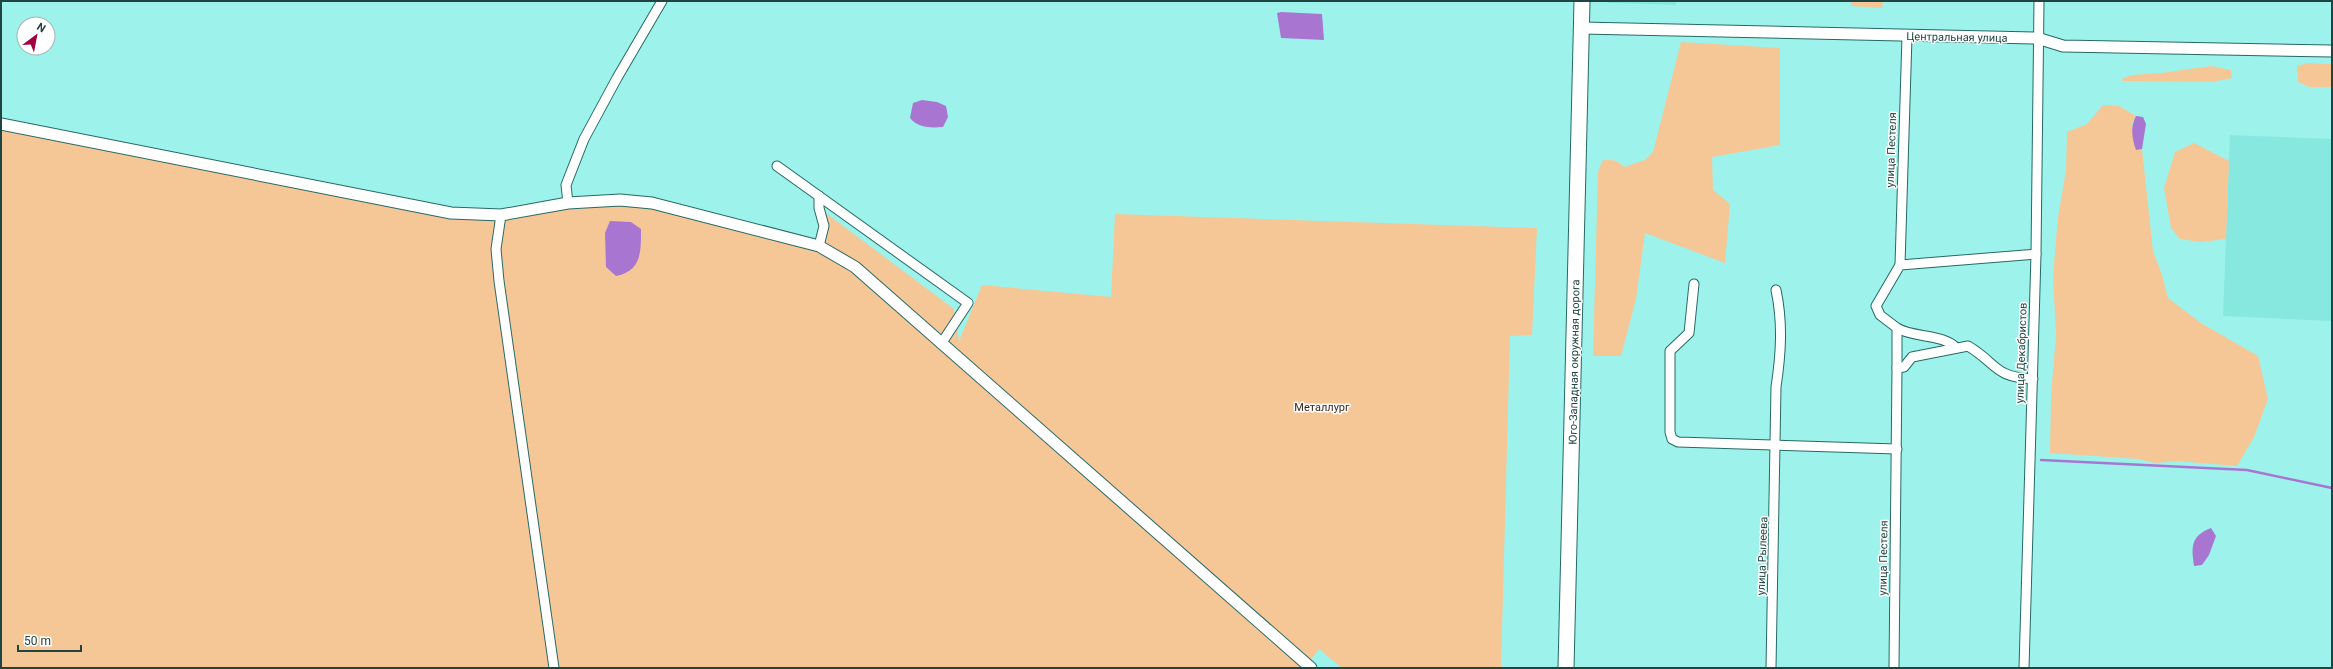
<svg xmlns="http://www.w3.org/2000/svg" width="2333" height="669" viewBox="0 0 2333 669" font-family="Roboto,sans-serif">
  <style>
    .built { fill: #87e8e0 }
    .green { fill: #f5c796 }
    .water { fill: #a876d0 }
    .lines { fill: none; stroke-linecap: round; stroke-linejoin: round }
    .stream { stroke: #a876d0; stroke-width: 2.5 }
    .minor-casing { stroke: #266964; stroke-width: 11 }
    .tertiary-casing { stroke: #266964; stroke-width: 13 }
    .trunk-casing { stroke: #266964; stroke-width: 17 }
    .minor { stroke: #fff; stroke-width: 9 }
    .tertiary { stroke: #fff; stroke-width: 11 }
    .trunk { stroke: #fff; stroke-width: 15 }
    .labels { text-anchor: middle; stroke-width: 3; stroke-linejoin: round; paint-order: stroke }
    .street-label { font-size: 11px; fill: #204441; stroke: #fff }
    .park-label { font-size: 11px; fill: #352717; stroke: #fff }
  </style>
  <rect width="100%" height="100%" fill="#9df3eb"/>
  <g class="built">
    <polygon points="1608,1 1676,1 1676,5 1608,3"/>
    <polygon points="2230,135 2332,139 2332,321 2223,316"/>
  </g>
  <g class="green">
    <polygon points="1851,1 1883,1 1882,8 1851,6"/>
    <path d="M1681,42L1780,48V145L1712,157L1713,190L1730,204L1725,263L1645,233L1636,299L1621,356H1593L1598,172L1602,161C1610,158 1619,161 1624,167L1645,160L1653,152Z"/>
    <polygon points="2307,63 2332,64 2332,87 2309,87 2298,82 2297,66"/>
    <polygon points="2211,66 2231,70 2232,78 2212,82 2122,81 2123,78 2132,75 2161,73"/>
    <polygon points="2103,105 2119,106 2136,116 2132,123 2136,150 2142,149 2153,251 2162,275 2168,298 2201,323 2258,356 2268,399 2254,437 2237,466 2177,461 2156,463 2138,459 2050,453 2051,395 2056,335 2053,276 2058,217 2066,170 2067,132 2087,124"/>
    <polygon points="1,124 472,215 620,200 819,246 824,226 819,208 954,309 959,341 982,285 1111,297 1115,214 1537,228 1532,335 1510,336 1501,668 1342,668 1319,649 1305,668 1,668"/>
    <polygon points="2194,143 2229,161 2226,239 2201,242 2180,239 2171,228 2164,188 2175,152"/>
  </g>
  <g class="water">
    <polygon points="1281,12 1322,14 1324,40 1281,38 1277,13"/>
    <path d="M922,100L937,102L946,106L948,117L943,127C931,128 918,128 910,118L913,103Z"/>
    <path d="M2136,116L2143,117L2146,124L2142,149L2136,150C2132,139 2130,127 2136,116Z"/>
    <path d="M610,221L631,222L641,229C641,251 642,271 616,276L606,267L605,233Z"/>
    <path d="M2211,528L2216,536L2209,555L2202,565L2194,566C2191,546 2191,536 2211,528Z"/>
  </g>
  <g class="lines">
    <polyline class="stream" points="2041,460 2247,470 2332,488"/>
    <defs>
      <g id="minor">
        <polyline points="777,166 968,303 941,344"/>
        <polyline points="568,203 566,185 584,139 617,78 662,1"/>
        <polyline points="501,215 496,249 499,281 554,668"/>
        <polyline points="819,246 824,226 819,208 819,196"/>
        <polyline points="1900,265 1907,36"/>
        <polyline points="1694,284 1689,333 1670,351 1670,432 1672,439 1678,442 1897,449"/>
        <path d="M1897,328C1913,338 1945,334 1956,348"/>
        <polyline points="1897,368 1897,328 1880,315 1876,306 1900,265 2036,254"/>
        <path d="M1771,668L1776,387C1781,354 1783,323 1776,290"/>
        <path d="M1894,668L1897,368L1904,367L1912,357L1968,346C1997,363 1993,377 2033,379"/>
        <polyline points="2024,668 2036,254 2039,1"/>
      </g>
      <g id="tertiary">
        <polyline points="1581,28 2037,38 2063,46 2332,51"/>
        <polyline points="1,124 451,213 501,215 568,203 620,200 652,203 819,246 855,267 1311,668"/>
      </g>
      <polyline id="trunk" points="1566,668 1582,1"/>
    </defs>
    <use href="#minor" class="minor-casing"/>
    <use href="#tertiary" class="tertiary-casing"/>
    <use href="#trunk" class="trunk-casing"/>
    <use href="#minor" class="minor"/>
    <use href="#tertiary" class="tertiary"/>
    <use href="#trunk" class="trunk"/>
  </g>
  <g class="labels">
    <g class="street-label">
      <text transform="translate(1957 37) rotate(1)" y="4">Центральная улица</text>
      <text transform="translate(1891 150) rotate(-88)" y="4">улица Пестеля</text>
      <text transform="translate(2021 353) rotate(-88)" y="4">улица Декабристов</text>
      <text transform="translate(1574 362) rotate(-89)" y="4">Юго-Западная окружная дорога</text>
      <text transform="translate(1762 556) rotate(-88)" y="4">улица Рылеева</text>
      <text transform="translate(1883 558) rotate(-89)" y="4">улица Пестеля</text>
    </g>
    <g class="park-label">
      <text x="1322" y="411">Металлург</text>
    </g>
  </g>
  <rect width="2333" height="669" fill="none" stroke="#204441" stroke-width="4"/>
  <g transform="translate(36 36) rotate(32)"><circle r="19" fill="#ffffff" stroke="#a6b4b3"/>
  <path d="M0-3L7 15L0 10L-7 15Z" fill="#a00241"/>
  <text y="-6" font-size="11" font-weight="bold" text-anchor="middle" fill="#204441">N</text>
  </g>
  <path d="M18 645v6h63v-6" fill="none" stroke="#204441" stroke-width="2"/>
  <text x="24" y="645" font-size="12" fill="#204441" stroke="#ffffff" stroke-width="3" paint-order="stroke">50 m</text>
</svg>
